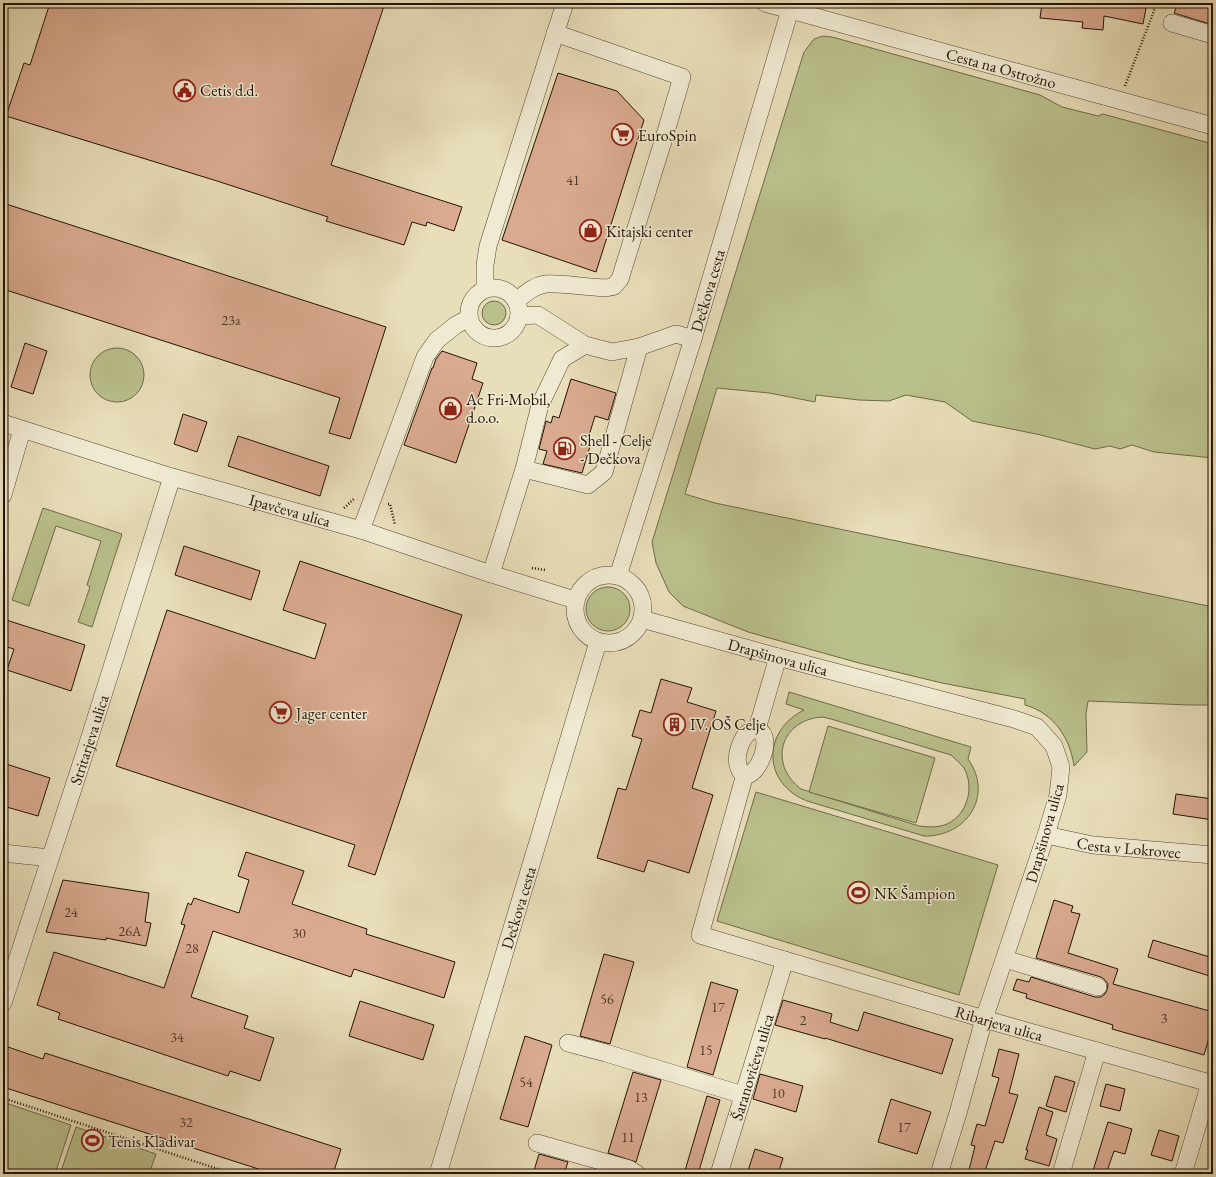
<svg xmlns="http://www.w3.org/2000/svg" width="1216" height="1177" viewBox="0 0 1216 1177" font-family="'EB Garamond',serif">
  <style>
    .green { fill: #bac08c; stroke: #6e6a48; fill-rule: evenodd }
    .building { fill: #d9aa8f; stroke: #231305 }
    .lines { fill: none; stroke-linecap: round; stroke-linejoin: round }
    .minor-casing { stroke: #544632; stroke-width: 18 }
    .path { stroke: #231305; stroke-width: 2.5; stroke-dasharray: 1 2; stroke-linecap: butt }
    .minor { stroke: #f0ead2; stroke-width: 17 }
    .labels { text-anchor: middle; stroke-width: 3; stroke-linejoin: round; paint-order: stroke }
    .number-label { font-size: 14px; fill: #503928 }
    .street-label { font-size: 16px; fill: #231305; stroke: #f0ead2 }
    .poi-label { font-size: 16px; fill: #231305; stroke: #f0ead2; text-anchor: start }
  </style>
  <rect width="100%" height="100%" fill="#e8deb9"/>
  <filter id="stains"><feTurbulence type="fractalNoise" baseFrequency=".005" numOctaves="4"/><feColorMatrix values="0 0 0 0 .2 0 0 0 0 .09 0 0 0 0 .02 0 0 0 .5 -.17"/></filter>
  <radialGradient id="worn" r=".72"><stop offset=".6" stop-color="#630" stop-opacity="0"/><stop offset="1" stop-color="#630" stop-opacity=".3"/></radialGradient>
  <g class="green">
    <path d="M823,36L832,37L1040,95L1062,107L1098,116L1103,114L1213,144V458L1154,452L1132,445L1120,449L1110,446L1095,449L1041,435L972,421L945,402L906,395L889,401L859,400L816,395L815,402L769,393L717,388L685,494L715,503L1213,607V705H1189L1088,701L1086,714L1087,752L1074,766C1070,738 1054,713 1025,705V699L942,683L859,663L748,632L683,606L669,592L656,563L652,542L804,52L814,39Z"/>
    <circle cx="494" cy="313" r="12"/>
    <circle cx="117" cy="375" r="27"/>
    <polygon points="43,508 122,534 92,627 78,622 90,587 87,585 101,541 56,526 29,606 12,600"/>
    <circle cx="608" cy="609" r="22"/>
    <path d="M789,692L971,747L968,759C994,795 967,837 924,836L807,801C762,783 762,731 804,710L786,704ZM822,717L831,719L951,755C955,759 960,763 964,768C975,788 967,815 947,824C938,828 929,827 919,826L801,789C768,764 780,720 822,717Z"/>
    <polygon points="828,726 935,758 916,823 809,792"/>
    <polygon points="756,792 998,865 959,995 717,921"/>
    <polygon points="3,1102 71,1125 55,1174 3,1174"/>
    <polygon points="76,1127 156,1154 149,1174 60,1174"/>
  </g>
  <g class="building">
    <polygon points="50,3 385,3 331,165 462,207 454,231 427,222 426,226 412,222 404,245 326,221 328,217 217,181 6,116 24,63 30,65"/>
    <polygon points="1042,3 1147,3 1143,24 1104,16 1103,30 1082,28 1083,22 1040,18"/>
    <polygon points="1178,3 1213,3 1213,25 1174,13"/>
    <polygon points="558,73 617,91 644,120 596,272 502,240"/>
    <polygon points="3,203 386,327 350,439 329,433 340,398 3,289"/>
    <polygon points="25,343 47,351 33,394 11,387"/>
    <polygon points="442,351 477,363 472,379 483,383 456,463 404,445 432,368 433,368 436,359"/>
    <polygon points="571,379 616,393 608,420 595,416 587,442 591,443 582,473 543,464 547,451 539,449 546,421 551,423 553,416 559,418"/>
    <polygon points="183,414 207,422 197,452 174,444"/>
    <polygon points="238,436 329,466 320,496 228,466"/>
    <polygon points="184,546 260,571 251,600 175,575"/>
    <polygon points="300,561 462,615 375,875 348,866 355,845 116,766 167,610 315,659 326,624 283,610"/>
    <polygon points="3,619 85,645 71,691 7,670 14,649 3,646"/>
    <polygon points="661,679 692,688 687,702 716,711 692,788 713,795 689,873 648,860 644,872 597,858 618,788 626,790 642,739 632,736 640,710 651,713"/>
    <polygon points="3,763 50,778 38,816 3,806"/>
    <polygon points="1176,794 1213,799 1213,820 1173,814"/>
    <polygon points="246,852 304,871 292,904 367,929 366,934 455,962 444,998 354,969 351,977 213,931 191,997 248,1016 244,1028 274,1038 260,1081 230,1071 228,1076 58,1019 60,1013 37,1005 54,952 164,988 185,925 181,924 188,903 191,905 194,898 239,913 249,880 238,876"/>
    <polygon points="63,880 149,893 145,922 151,923 146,946 106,938 106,940 46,932"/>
    <polygon points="1054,900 1073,906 1071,912 1080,914 1068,953 1118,969 1113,984 1213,1012 1213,1024 1204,1055 1112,1029 1113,1025 1026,998 1027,994 1013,990 1017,979 1029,982 1031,977 1095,997 1101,997 1105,994 1107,990 1108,984 1105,980 1101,977 1036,958"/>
    <polygon points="1153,940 1213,958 1213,977 1148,957"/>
    <polygon points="604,954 634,962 610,1044 580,1036"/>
    <polygon points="711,982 738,990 713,1075 687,1067"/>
    <polygon points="783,1000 832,1014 830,1022 858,1031 864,1012 953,1039 942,1074 825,1038 825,1039 775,1025"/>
    <polygon points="360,1001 434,1025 423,1060 349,1036"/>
    <polygon points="525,1036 552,1045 528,1127 500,1119"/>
    <polygon points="8,1047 43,1059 45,1053 341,1149 333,1174 274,1174 3,1087 3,1063"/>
    <polygon points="999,1049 1019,1054 1009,1093 1018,1095 1003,1143 995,1141 984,1174 968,1174 975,1146 971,1145 977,1124 985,1126 999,1078 992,1076"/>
    <polygon points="633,1072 661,1080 636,1162 608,1153"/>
    <polygon points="760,1074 803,1086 796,1112 753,1099"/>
    <polygon points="1055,1076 1075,1082 1066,1112 1046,1106"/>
    <polygon points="1106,1084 1125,1089 1120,1111 1100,1106"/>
    <polygon points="707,1096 720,1100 698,1174 684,1174"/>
    <polygon points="891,1099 931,1112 917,1154 878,1142"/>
    <polygon points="1039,1107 1053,1112 1046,1135 1057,1139 1049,1166 1025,1159 1028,1150 1026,1150"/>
    <polygon points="1108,1122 1132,1129 1125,1154 1114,1151 1106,1174 1092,1174"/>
    <polygon points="1159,1130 1179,1136 1172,1161 1151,1155"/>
    <polygon points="755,1149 783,1158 778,1174 747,1174"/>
    <polygon points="539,1154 568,1162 564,1174 533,1174"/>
  </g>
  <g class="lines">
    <defs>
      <g id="minor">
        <path id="s1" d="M765,3L1213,126"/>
        <polyline points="1172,23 1213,35"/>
        <circle cx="494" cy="313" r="25"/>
        <polyline points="485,289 485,265 488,246 565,3"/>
        <path d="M516,301C525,294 533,286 545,284C561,282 606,291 614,286C616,284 618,281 620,279L665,135L682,77L555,33"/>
        <polyline points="519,316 538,315 585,345"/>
        <path id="s2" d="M3,423L172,477L361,530L491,574L575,600"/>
        <polyline points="524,469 588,485 604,472 639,347 676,334 693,339"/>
        <polyline points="3,495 22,430"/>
        <polyline points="361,530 425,357 437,340 456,325 469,318"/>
        <polyline points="491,574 524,469 540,405 562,359 585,345 612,352 639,347"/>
        <circle cx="609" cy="609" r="34"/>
        <path id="s3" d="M618,576L693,339L792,3"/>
        <path id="s4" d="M642,619L778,657L1014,719L1037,727L1054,746L1061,767L1058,795L1046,835L984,1019L958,1113L939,1174"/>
        <path d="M756,729C780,736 749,795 739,768C734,756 742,731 756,729Z"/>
        <polyline points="757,729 778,657"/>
        <path id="s5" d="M745,774L700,935L984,1019L1213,1084"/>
        <path id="s6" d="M1046,835L1093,845L1213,855"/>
        <polyline points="3,853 50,858"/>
        <polyline points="1005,959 1098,987"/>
        <path id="s7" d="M3,1003L87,746L172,477"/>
        <polyline points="568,1043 606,1053 743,1095"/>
        <polyline points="537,1143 629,1169 637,1174"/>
        <path id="s8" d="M438,1174L598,642"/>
        <path id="s9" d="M719,1174L785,960"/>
        <polyline points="1061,1174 1097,1051"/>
        <polyline points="1183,1174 1210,1083"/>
      </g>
    </defs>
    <use href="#minor" class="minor-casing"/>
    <g class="path">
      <polyline points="1125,86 1157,3"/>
      <polyline points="388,504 390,504 395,525"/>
      <polyline points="344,508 355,498"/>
      <polyline points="532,568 545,570"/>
      <polyline points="3,1098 233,1174"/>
    </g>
    <use href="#minor" class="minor"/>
  </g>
  <defs>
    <symbol id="civic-ring" viewBox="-11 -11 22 22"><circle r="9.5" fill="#f0ead2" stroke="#8f2418" stroke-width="1.5"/><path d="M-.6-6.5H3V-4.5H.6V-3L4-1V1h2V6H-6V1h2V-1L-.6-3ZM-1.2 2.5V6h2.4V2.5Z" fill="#8f2418"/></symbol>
    <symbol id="supermarket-ring" viewBox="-11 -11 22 22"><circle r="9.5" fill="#f0ead2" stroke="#8f2418" stroke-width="1.5"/><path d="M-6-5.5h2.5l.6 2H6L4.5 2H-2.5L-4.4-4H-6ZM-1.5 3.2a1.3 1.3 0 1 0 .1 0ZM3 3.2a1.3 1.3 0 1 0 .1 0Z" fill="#8f2418"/></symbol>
    <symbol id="shop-ring" viewBox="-11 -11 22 22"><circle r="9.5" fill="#f0ead2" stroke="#8f2418" stroke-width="1.5"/><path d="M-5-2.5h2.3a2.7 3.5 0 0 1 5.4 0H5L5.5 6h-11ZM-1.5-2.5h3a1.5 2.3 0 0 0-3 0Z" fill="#8f2418"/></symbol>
    <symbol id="fuel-ring" viewBox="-11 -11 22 22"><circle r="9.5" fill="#f0ead2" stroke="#8f2418" stroke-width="1.5"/><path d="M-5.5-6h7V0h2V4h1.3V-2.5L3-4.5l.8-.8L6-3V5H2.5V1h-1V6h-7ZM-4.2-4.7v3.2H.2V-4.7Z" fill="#8f2418"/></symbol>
    <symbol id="building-ring" viewBox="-11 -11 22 22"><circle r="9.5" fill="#f0ead2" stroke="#8f2418" stroke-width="1.5"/><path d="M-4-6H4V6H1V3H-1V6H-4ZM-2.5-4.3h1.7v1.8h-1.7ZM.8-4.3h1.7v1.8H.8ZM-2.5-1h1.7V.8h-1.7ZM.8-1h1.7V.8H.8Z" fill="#8f2418"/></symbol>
    <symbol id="stadium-ring" viewBox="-11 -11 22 22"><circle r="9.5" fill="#f0ead2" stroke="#8f2418" stroke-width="1.5"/><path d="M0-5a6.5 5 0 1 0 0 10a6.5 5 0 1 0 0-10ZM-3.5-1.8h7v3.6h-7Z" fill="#8f2418"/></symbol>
  </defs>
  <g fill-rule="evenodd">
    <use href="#civic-ring" x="172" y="78" width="25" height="25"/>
    <use href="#supermarket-ring" x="610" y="122" width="25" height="25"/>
    <use href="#shop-ring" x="578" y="218" width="25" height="25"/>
    <use href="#shop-ring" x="438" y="396" width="25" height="25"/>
    <use href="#fuel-ring" x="552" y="436" width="25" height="25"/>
    <use href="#supermarket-ring" x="268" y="700" width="25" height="25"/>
    <use href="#building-ring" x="662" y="712" width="25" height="25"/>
    <use href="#stadium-ring" x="846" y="880" width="25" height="25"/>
    <use href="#stadium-ring" x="80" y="1128" width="25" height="25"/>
  </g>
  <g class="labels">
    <g class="number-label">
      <text x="573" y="185">41</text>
      <text x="231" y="325">23a</text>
      <text x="71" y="917">24</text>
      <text x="130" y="936">26A</text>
      <text x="299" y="938">30</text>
      <text x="192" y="953">28</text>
      <text x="607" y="1004">56</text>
      <text x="718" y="1012">17</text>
      <text x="1164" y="1023">3</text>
      <text x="803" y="1025">2</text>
      <text x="177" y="1042">34</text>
      <text x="706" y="1055">15</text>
      <text x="526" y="1087">54</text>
      <text x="778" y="1098">10</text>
      <text x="641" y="1102">13</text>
      <text x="186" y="1127">32</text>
      <text x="904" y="1132">17</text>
      <text x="628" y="1142">11</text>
    </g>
    <g class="street-label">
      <text dy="6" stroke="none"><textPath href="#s1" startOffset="245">Cesta na Ostrožno</textPath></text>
      <text dy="6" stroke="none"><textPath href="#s3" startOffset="299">Dečkova cesta</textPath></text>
      <text dy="6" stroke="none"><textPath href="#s2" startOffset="300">Ipavčeva ulica</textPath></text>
      <text dy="6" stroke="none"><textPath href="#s4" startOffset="141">Drapšinova ulica</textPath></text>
      <text dy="6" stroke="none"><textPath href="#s7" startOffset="277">Stritarjeva ulica</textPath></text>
      <text transform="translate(1044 833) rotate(-74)" y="6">Drapšinova ulica</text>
      <text dy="6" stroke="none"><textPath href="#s6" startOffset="84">Cesta v Lokrovec</textPath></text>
      <text dy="6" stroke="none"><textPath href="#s8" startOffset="278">Dečkova cesta</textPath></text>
      <text dy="6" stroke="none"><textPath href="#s5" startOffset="479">Ribarjeva ulica</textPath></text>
      <text dy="6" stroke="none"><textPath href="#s9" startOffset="112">Šaranovičeva ulica</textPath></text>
    </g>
    <g class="poi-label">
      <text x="200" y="96">Cetis d.d.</text>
      <text x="638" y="141">EuroSpin</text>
      <text x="606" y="237">Kitajski center</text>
      <text x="466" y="405">Ac Fri-Mobil,<tspan x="466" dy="18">d.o.o.</tspan></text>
      <text x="580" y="446">Shell - Celje<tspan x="580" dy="18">- Dečkova</tspan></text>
      <text x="296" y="719">Jager center</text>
      <text x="690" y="730">IV. OŠ Celje</text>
      <text x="874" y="899">NK Šampion</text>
      <text x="108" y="1147">Tenis Kladivar</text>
    </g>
  </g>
  <rect width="1216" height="1177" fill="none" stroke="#e8deb9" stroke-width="16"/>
  <rect x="4" y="4" width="1208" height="1169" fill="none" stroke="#231305" stroke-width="2"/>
  <rect x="8" y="8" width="1200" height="1161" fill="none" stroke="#231305"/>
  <rect width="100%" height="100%" filter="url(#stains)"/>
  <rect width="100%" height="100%" fill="url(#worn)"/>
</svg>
